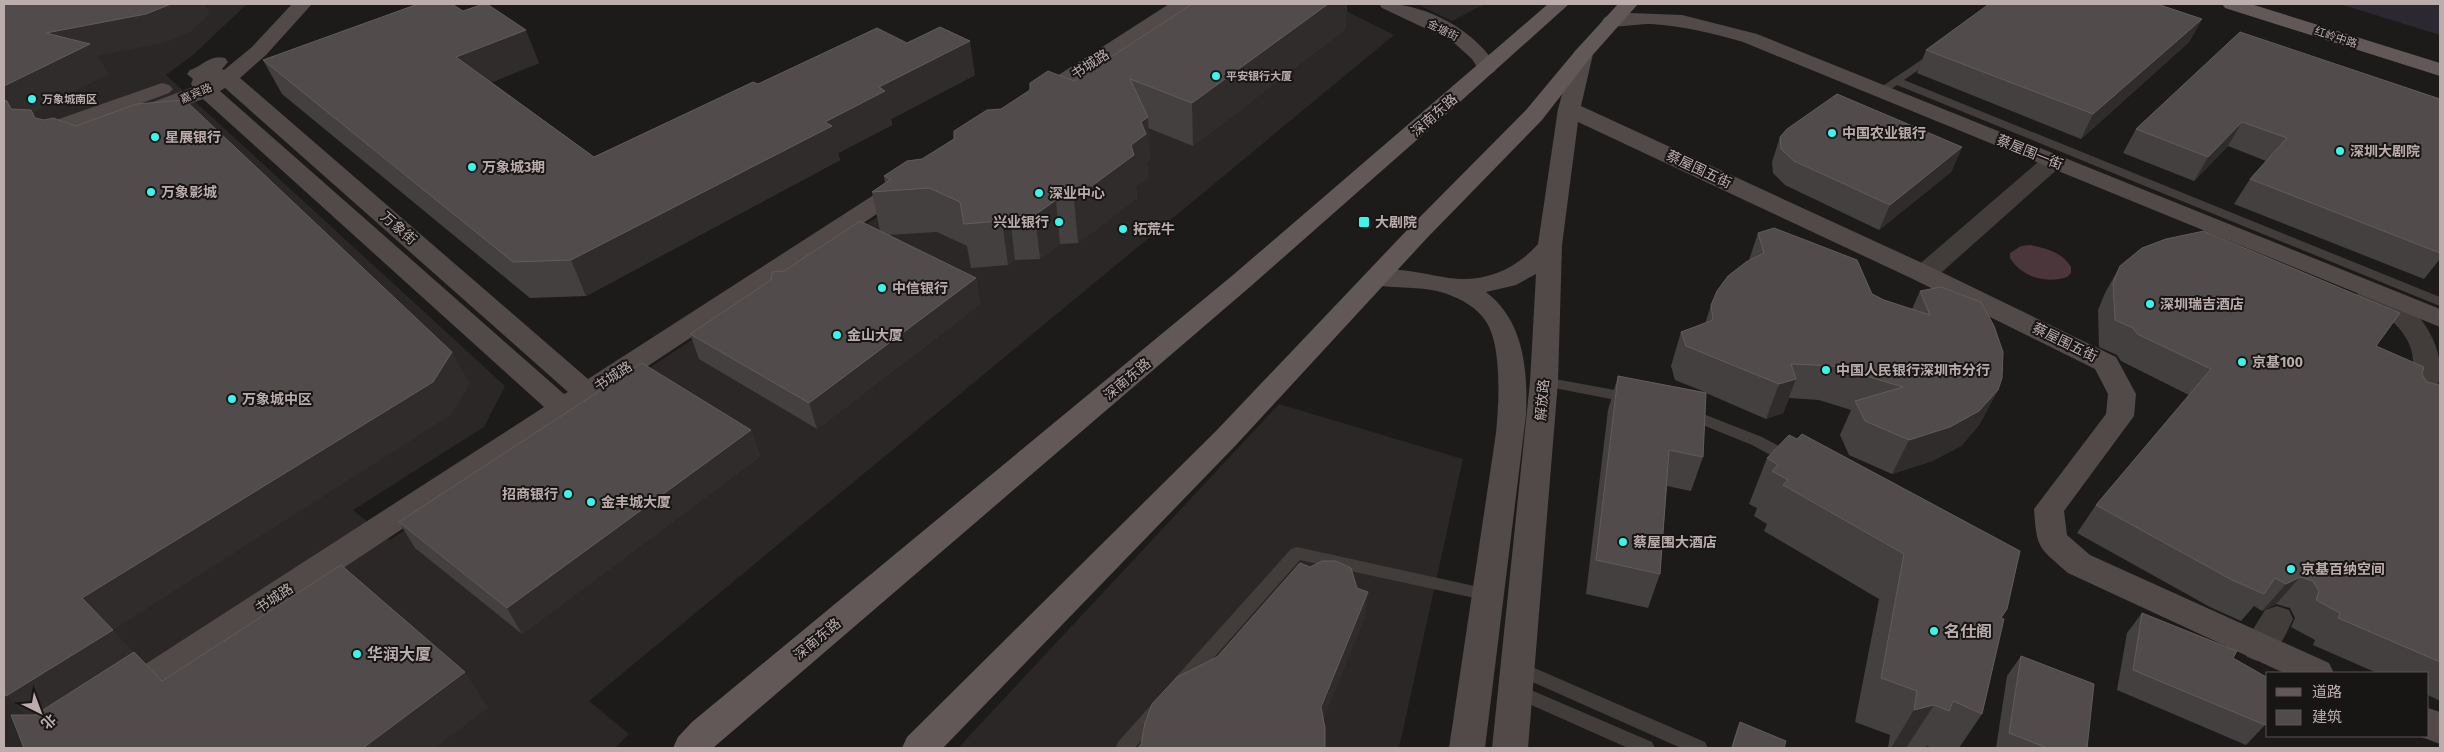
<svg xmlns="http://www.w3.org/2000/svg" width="2444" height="752" viewBox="0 0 2444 752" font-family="'Fira Sans','Noto Sans SC',sans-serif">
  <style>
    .built { fill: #2a2726 }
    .green { fill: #2c2832 }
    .water { fill: #4a363b }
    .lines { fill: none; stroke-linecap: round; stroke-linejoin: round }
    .lane { fill: #423c3b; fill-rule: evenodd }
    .street { fill: #423c3b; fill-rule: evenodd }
    .secondary { fill: #524949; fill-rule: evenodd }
    .primary { fill: #615857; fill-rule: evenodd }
    .wall { fill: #44403f }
    .shaded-wall { fill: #2f2c2b }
    .building { fill: #514c4b; stroke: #625b5a }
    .poi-dot { fill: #3af5eb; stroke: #181615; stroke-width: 2 }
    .labels { text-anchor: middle; stroke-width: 4; stroke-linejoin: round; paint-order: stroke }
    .far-street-label { font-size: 11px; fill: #bcadad; stroke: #181615 }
    .far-poi-label { font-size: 11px; font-weight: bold; fill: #bcadad; stroke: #181615; text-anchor: start }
    .street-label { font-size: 14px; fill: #bcadad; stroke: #181615 }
    .poi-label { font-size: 14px; font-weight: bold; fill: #bcadad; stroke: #181615; text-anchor: start }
    .near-poi-label { font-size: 16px; font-weight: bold; fill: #bcadad; stroke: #181615; text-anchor: start }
  </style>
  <rect width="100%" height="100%" fill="#1d1b1a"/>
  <g class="built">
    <polygon points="4,4 247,4 193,55 166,75 505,386 484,427 353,510 390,540 1198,4 1332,4 1394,35 589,701 629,734 615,748 4,748"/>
    <polygon points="1417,4 1485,4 1452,21"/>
    <polygon points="1279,404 1463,459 1399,748 958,748"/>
  </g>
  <polygon class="green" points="2340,4 2440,4 2440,35"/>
  <path class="water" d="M2030,245C2046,248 2062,252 2071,267V273L2067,277C2047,284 2021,277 2010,258V253L2021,246Z"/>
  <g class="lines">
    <g class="lane">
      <polygon points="1936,50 1940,51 1940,55 1904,80 2440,297 2440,306 1897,85 1886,93 1878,93 1878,89"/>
      <polygon points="1544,377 1631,393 1638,398 1631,403 1539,385 1537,382"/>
      <polygon points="1688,408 1762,437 1794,454 1796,458 1794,462 1784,462 1752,445 1683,417 1681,413 1683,409"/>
      <polygon points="1297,547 1488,589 1494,590 1496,595 1494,600 1488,601 1300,560 1188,687 1182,689 1176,687 1173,682 1176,677 1291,549"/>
      <polygon points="1518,661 1705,742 1708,748 1681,748 1512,673 1510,668 1512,663"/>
      <polygon points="1517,684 1652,742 1655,748 1628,748 1511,696 1508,691 1511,686"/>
      <polygon points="1156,703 1162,706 1165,711 1135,748 1115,748 1118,742 1150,706"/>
    </g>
    <g class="street">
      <polygon points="2053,154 2061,156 2064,161 2061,166 1933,280 1924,282 1915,280 1911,274 1915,268 2045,156"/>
      <path d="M2368,282C2406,292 2444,336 2440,376C2439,387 2430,398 2425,407L2415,410L2405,407L2401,400C2431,349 2401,324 2359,296L2355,290L2359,284Z"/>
      <path d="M2277,606L2289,610L2293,619C2287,632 2275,661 2259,661C2255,661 2250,658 2247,657L2242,647L2265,610Z"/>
    </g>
    <g class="secondary">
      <path d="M292,4H312L266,55L240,78L588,379L897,180L905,178L913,180L917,185L913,190L137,705L125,710L113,705L108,695L113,685L544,407L203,99L142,121L134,119L131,114L134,109L193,87L191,84L193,79L187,74L190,70C203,66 210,54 225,58L228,62L222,69L224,70L252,47ZM225,88L568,392L564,394L220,91Z"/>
      <polygon points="1169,4 1192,4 1189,8 1045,104 1037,105 1029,104 1026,99 1029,94"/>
      <path d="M1379,4C1421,1 1477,30 1497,68L1494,72L1487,74L1480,72L1472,59L1452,41L1382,8Z"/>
      <path d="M1630,13L1682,15L1757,34L2440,309V327L1743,42C1713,33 1683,26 1651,24C1636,23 1620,29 1605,25L1602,21L1605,17Z"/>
      <path d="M1583,48L1590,50L1593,54L1581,106L1933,268L2116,357L2136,394L2134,416L2064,511L2067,535L2090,555L2329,663L2334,673H2284L2068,573C2038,546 2037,550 2034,509L2106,414L2108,394L2095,369L1915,280L1578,122L1562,245L1558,382L1528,748H1492L1530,382L1536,274L1516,285L1486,292C1524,321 1528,370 1526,415L1485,748H1449L1496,433C1499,404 1502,348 1487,323C1477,306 1456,296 1437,291C1415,286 1391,289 1369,284L1365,278L1369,272C1395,265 1423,274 1449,278C1484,283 1515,270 1538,244L1558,109L1573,54L1576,50Z"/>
      <polygon points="162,83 169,85 173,89 169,93 49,138 41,140 33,138 30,133 33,128"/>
      <polygon points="2428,708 2440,712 2440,744 2419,736 2428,736"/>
    </g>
    <g class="primary">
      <polygon points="1548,4 1569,4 1461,101 1251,286 713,748 673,748 678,737 692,722 1233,275"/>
      <polygon points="1618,4 1638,4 1590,58 1542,120 1427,238 1236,445 943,748 902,748 907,737 1216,431 1409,228 1526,110 1576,50"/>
      <polygon points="2222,4 2251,4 2440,63 2440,76 2225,8"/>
    </g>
  </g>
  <g class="wall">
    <polygon points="1192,4 1347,4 1345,29 1193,146 1148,128 1150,160 1147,162 1148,177 1136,186 1137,198 1078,243 1060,244 1040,259 1015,260 1008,265 971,268 967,246 937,232 888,235 976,278 980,304 817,429 699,359 690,334 880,231 872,192 885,183 884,176 922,159 1001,109 1074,81"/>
    <polygon points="2202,19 2189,42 2081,139 1917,73 1926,50"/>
    <polygon points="907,43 975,75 891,119 892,125 838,153 840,160 586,296 530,298 282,94 263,60 539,63 491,82 594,157 758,84"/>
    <polygon points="2440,99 2440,259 2424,279 2234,204 2250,179 2266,161 2228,146 2194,181 2123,153 2136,129"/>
    <polygon points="1780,137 1962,147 1951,172 1879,230 1785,185 1773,173 1772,162"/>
    <polygon points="1758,233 1884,300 1912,309 1920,291 1998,390 1979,425 1961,446 1932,461 1892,474 1849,455 1840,435 1851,410 1819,400 1789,398 1783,413 1766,419 1706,393 1703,457 1691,491 1667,486 1660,574 1648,608 1586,594 1608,410 1618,376 1705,392 1675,380 1671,366 1681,332 1705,324 1711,305 1749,260"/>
    <polygon points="2120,266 2376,346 2422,374 2427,382 2439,385 2440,384 2440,701 2428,695 2428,673 2377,673 2313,645 2315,640 2291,627 2295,618 2290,608 2276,604 2262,611 2254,606 2241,621 2210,607 2077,533 2096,505 2189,395 2121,361 2117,355 2099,347 2098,310 2105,293"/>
    <polygon points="751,430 760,456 522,634 415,548 399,522"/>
    <polygon points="1789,435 2001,618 1982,714 1959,748 1932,748 1927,746 1925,748 1888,748 1890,735 1855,722 1879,599 1764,531 1767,524 1754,516 1757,508 1749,504 1767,458"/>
    <polygon points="2142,613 2265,725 2246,745 2117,690 2127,633"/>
    <polygon points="2021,656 2087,748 1996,748 2007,676"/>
    <polygon points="1740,722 1784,748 1731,748 1737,729"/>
  </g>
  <g class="shaded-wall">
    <polygon points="171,4 204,4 210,14 190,32 164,43 97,56 109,74 33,113 53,141 4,117 4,86 46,33"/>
    <polygon points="1328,4 1347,4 1345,29 1193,146 1192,103"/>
    <polygon points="2202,19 2189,42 2081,139 2093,114"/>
    <polygon points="526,30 539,63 471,91 456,57"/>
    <polygon points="970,41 975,75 891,119 892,125 838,153 840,160 586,296 571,260 825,122 879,87"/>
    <polygon points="1148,117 1150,160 1147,162 1148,177 1136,186 1137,198 1078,243 1074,199 1131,145 1141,122"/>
    <polygon points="2242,122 2228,146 2194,181 2208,157"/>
    <polygon points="1962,147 1951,172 1879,230 1890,205"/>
    <polygon points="1056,200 1060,244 1040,259 1035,215"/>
    <polygon points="1010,216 1015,260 1008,265 1002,221"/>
    <polygon points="976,278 980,304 817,429 809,403"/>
    <polygon points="452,352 470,384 451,415 113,630 143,662 40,728 6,696 82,598"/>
    <polygon points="1796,379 1783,413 1766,419 1779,384"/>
    <polygon points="1998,390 1979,425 1961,446 1932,461 1892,474 1909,440"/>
    <polygon points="751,430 760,456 522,634 507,608"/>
    <polygon points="2300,577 2276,604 2262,611 2286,584"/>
    <polygon points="1368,592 1365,618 1318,732 1321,707"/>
    <polygon points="465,672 488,708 435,748 363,748"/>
    <polygon points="1934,705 1906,748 1891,748 1914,710"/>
  </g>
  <g class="building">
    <polygon points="4,4 171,4 146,14 46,33 90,44 4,86"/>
    <polygon points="418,4 452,4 463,11 483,4 487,4 526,30 456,57 594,157 753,82 758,84 877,28 907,43 940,27 970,41 879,87 885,91 825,122 832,126 571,260 513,262 263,60"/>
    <polygon points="1192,4 1328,4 1192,103 1130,79 1148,117 1141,122 1146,134 1131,145 1134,155 1074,199 1056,200 1035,215 1010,216 1002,221 964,224 960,202 929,188 872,192 891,179 884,176 907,161 922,159 954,139 954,131 987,110 1001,109 1030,90 1030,83 1048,71 1074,81"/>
    <polygon points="1989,4 2157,4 2202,19 2093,114 1926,50"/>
    <polygon points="2240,32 2440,99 2440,253 2250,179 2287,138 2242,122 2208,157 2136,129"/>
    <polygon points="1837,94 1962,147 1890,205 1794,161 1781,149 1780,137 1787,129"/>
    <polygon points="4,100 7,101 11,109 31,110 35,118 44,120 53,118 76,126 136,104 185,100 452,352 433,382 82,598 113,630 6,696 4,691"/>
    <polygon points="860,221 976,278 809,403 690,334 771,280 772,272 784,271"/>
    <polygon points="1774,228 1857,260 1872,294 1884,300 1930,315 1920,291 1941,287 1981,302 1994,326 2003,352 2002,378 1998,390 1979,411 1950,427 1909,440 1865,421 1855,401 1903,387 1833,366 1791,364 1796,379 1779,384 1686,346 1681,332 1713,320 1711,305 1717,291 1728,276 1746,262 1764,253 1758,233"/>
    <polygon points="2204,231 2400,313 2376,346 2424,367 2422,374 2427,382 2439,385 2440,384 2440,662 2338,618 2340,613 2316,600 2319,591 2313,581 2300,577 2286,584 2275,578 2264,594 2232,580 2096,505 2211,369 2137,334 2133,328 2115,320 2113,283 2120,266 2142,248 2166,239"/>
    <polygon points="642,363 751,430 507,608 399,522"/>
    <polygon points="1618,376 1706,393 1703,457 1669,450 1660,574 1596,560"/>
    <polygon points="1802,434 2020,551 2007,609 2001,618 2004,619 1982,714 1953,701 1949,711 1934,705 1914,710 1917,691 1881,678 1904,554 1783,485 1788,480 1772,471 1778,465 1767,458 1789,435 1797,439"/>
    <polygon points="1322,561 1336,561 1351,568 1357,588 1368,592 1321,707 1325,728 1325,748 1138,748 1141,744 1145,723 1152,704 1177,677 1217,657 1300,563 1310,567"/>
    <polygon points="341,565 465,672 363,748 24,748 11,715 35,715 134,652 162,681"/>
    <polygon points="2142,613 2237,651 2233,658 2268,678 2268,721 2265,725 2133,670"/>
    <polygon points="2021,656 2094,684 2087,748 2047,748 2009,733"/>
    <polygon points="1740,722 1786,741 1784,748 1732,748"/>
  </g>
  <g class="poi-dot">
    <circle cx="1216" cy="76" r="5"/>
    <circle cx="32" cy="99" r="5"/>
    <circle cx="1832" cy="133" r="5"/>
    <circle cx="155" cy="137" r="5"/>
    <circle cx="2340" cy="151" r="5"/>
    <circle cx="472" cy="167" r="5"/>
    <circle cx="151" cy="192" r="5"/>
    <circle cx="1039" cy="193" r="5"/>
    <circle cx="1059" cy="222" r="5"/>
    <rect x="1358" y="216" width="12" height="12" rx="2.5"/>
    <circle cx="1123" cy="229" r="5"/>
    <circle cx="882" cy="288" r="5"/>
    <circle cx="2150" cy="304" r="5"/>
    <circle cx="837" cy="335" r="5"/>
    <circle cx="2242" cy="362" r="5"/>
    <circle cx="1826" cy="370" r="5"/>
    <circle cx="232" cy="399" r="5"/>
    <circle cx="568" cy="494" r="5"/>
    <circle cx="591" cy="502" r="5"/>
    <circle cx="1623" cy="542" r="5"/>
    <circle cx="2291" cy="569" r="5"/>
    <circle cx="1934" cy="631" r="5"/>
    <circle cx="357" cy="654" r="5"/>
  </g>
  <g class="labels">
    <g class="far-street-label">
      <text transform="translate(1443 30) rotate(26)" y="4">金塘街</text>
      <text transform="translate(2336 37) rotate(18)" y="4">红岭中路</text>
      <text transform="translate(196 93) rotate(-23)" y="4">嘉宾路</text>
    </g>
    <g class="far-poi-label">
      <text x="1226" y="80">平安银行大厦</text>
      <text x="42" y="103">万象城南区</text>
    </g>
    <g class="street-label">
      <text transform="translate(1090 64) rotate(-33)" y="5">书城路</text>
      <text transform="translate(1434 115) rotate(-41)" y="5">深南东路</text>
      <text transform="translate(2030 152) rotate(22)" y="5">蔡屋围一街</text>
      <text transform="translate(1699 169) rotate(25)" y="5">蔡屋围五街</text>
      <text transform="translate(399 228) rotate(41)" y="5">万象街</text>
      <text transform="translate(2065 342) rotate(26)" y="5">蔡屋围五街</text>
      <text transform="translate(613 376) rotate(-33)" y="5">书城路</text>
      <text transform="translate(1127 379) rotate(-40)" y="5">深南东路</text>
      <text transform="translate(1542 400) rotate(-85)" y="5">解放路</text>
      <text transform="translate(274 598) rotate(-33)" y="5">书城路</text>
      <text transform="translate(817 639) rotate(-40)" y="5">深南东路</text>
    </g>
    <g class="poi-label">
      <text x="1842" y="138">中国农业银行</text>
      <text x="165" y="142">星展银行</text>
      <text x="2350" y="156">深圳大剧院</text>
      <text x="482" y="172">万象城3期</text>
      <text x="161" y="197">万象影城</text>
      <text x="1049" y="198">深业中心</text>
      <text x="1049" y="227" text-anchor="end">兴业银行</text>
      <text x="1375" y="227">大剧院</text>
      <text x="1133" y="234">拓荒牛</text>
      <text x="892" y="293">中信银行</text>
      <text x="2160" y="309">深圳瑞吉酒店</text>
      <text x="847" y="340">金山大厦</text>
      <text x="2252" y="367">京基100</text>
      <text x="1836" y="375">中国人民银行深圳市分行</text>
      <text x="242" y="404">万象城中区</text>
      <text x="558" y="499" text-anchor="end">招商银行</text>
      <text x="601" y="507">金丰城大厦</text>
      <text x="1633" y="547">蔡屋围大酒店</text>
      <text x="2301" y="574">京基百纳空间</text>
    </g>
    <g class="near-poi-label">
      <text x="1944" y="637">名仕阁</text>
      <text x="367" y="660">华润大厦</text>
    </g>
  </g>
  <rect width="2444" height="752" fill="none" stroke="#bcadad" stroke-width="10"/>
  <rect x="2266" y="672" width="162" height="65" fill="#181615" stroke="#5a5252"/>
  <rect x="2276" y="688" width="25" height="8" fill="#615857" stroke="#5a5252"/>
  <text x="2312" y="697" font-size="15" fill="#bcadad">道路</text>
  <rect x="2276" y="710" width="25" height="15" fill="#514c4b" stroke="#5a5252"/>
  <text x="2312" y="722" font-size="15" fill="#bcadad">建筑</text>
  <g transform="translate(40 712) rotate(138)" stroke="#181615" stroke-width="4" paint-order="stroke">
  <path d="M0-4L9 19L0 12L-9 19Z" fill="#bcadad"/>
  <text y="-8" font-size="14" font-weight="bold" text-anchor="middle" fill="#bcadad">北</text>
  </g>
</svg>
